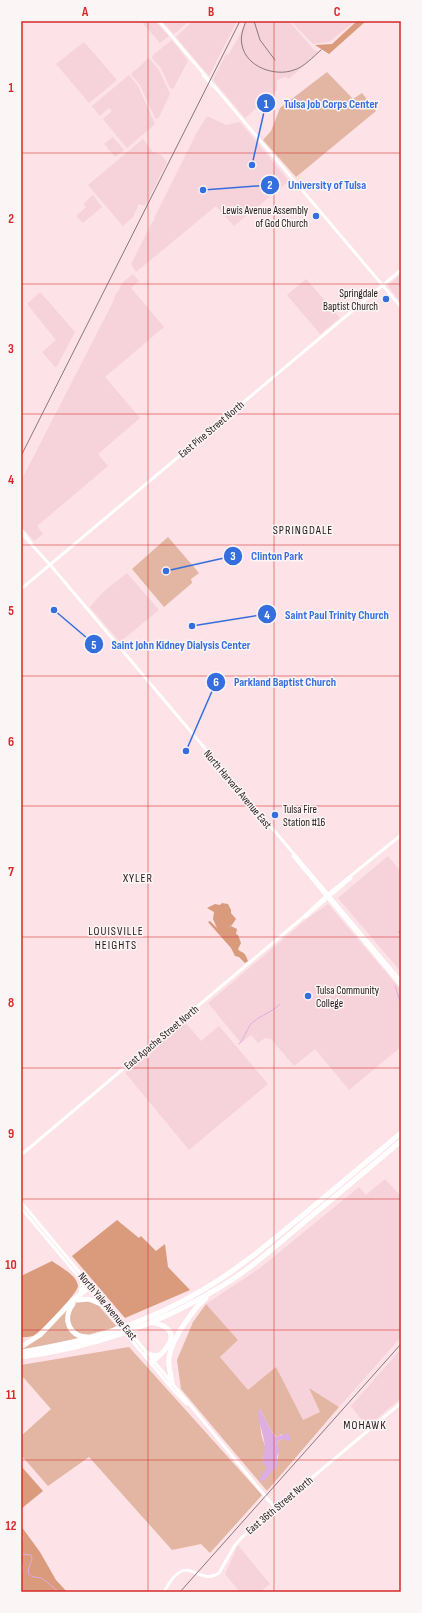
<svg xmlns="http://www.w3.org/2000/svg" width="422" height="1613" viewBox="0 0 422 1613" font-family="'Sofia Sans Condensed',sans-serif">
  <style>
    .built { fill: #f6d3da }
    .green { fill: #e2b6a2; fill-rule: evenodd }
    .forest { fill: #da9a7c }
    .water { fill: #ddaee2 }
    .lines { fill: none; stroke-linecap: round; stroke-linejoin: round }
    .stream { stroke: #ddaee2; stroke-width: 1 }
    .secondary { stroke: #fff; stroke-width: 3 }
    .motorway { stroke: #fff; stroke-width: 5 }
    .rail { stroke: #8a777b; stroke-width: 1 }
    .grid { fill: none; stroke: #d62828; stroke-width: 1; stroke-opacity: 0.55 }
    .poi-dot { fill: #356edd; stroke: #fcf5f6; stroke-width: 1.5 }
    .labels { text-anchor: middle; stroke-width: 3; stroke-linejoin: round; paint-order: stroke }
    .poi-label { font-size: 11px; fill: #23181a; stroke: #fcf5f6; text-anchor: end }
    .street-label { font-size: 11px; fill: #23181a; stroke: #fcf5f6 }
    .neighbourhood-label { font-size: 12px; letter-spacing: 1px; fill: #23181a; stroke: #fcf5f6 }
    .leader { fill: none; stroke: #356edd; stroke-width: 1.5 }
    .callout-dot { fill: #356edd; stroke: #fcf5f6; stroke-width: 1.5 }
    .mark-label { font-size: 12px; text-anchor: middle; font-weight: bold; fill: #fff }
    .callout-label { font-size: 12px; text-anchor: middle; font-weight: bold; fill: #356edd; stroke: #fcf5f6; stroke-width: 3; stroke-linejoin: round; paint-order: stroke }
    .neatline { fill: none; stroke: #d62828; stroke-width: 1.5 }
    .grid-label { font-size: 13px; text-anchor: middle; font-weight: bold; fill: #d62828 }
  </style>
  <rect width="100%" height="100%" fill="#fde2e7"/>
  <g class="built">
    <polygon points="141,21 155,21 169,36 160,43"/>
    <polygon points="162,21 189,21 174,34"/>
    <polygon points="193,21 237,21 209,76 176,37"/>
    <polygon points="246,21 289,21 314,50 319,52 289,79 285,77 277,80 277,90 245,118 213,80 226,54 228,55 238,38"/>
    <polygon points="291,21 355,21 329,42 313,44"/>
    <polygon points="172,40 188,61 173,89 170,88 161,68 152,58 153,55"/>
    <polygon points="84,42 117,80 89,103 56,64"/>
    <polygon points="149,58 159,70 170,94 158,119 155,118 140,85 131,74"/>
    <polygon points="129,75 138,86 155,124 127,148 103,119 112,111 109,108 100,116 92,106"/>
    <polygon points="207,116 226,125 240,122 289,181 234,226 216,206 136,272 131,264 152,222 155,219 154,218 196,134"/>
    <polygon points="113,137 124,150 115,157 104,144"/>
    <polygon points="143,139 153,152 161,155 167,162 145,206 139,204 133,217 123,226 88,185"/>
    <polygon points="93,195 102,207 83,223 76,216 86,207 83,204"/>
    <polygon points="401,273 401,303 388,286"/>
    <polygon points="133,274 139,281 131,288 164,327 105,377 140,418 98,454 108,466 37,526 43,534 34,541 21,526 21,481 113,302 116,293 118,292 122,283"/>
    <polygon points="306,279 340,318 320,334 287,295"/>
    <polygon points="39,293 41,293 75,332 56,368 42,352 56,340 27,304"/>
    <polygon points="127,573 159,610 120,642 90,607 102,593"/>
    <polygon points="388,856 401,872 401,972 338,898"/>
    <polygon points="328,904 401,990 401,1047 349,1090 315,1049 294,1066 271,1039 265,1038 258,1043 251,1035 241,1043 208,1003 308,918"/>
    <polygon points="185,1022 201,1041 219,1026 268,1084 189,1150 126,1074 126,1072 150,1050"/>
    <polygon points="385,1179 401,1196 401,1337 339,1407 310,1389 320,1412 303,1420 248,1390 220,1357 238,1340 206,1304 260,1268 359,1187 366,1195"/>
    <polygon points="401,1349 401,1398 367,1427 351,1406"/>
    <polygon points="238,1545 270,1584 260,1592 240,1592 225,1574"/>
  </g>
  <g class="green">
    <polygon points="327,72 353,99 362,93 376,111 296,177 263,140 271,131 280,108"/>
    <polygon points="168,537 199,573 191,579 192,583 164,607 132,569"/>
    <path d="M85,1300L98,1305L116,1326L113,1328L83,1336L69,1325C69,1312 70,1302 85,1300Z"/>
    <path d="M206,1304L238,1340L220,1357L248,1390L276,1367L303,1420L320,1412L309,1388L339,1407L267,1491L181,1389L177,1360L193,1322ZM260,1409L271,1431L277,1437L282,1434V1439L277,1442L279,1451L277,1462L262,1461C267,1449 266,1449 262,1437C260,1430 260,1416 260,1409Z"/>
    <polygon points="69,1305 66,1320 79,1338 21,1350 21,1348 31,1343"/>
    <polygon points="129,1347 262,1495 210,1553 201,1544 172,1550 89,1457 48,1486 21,1455 21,1436 51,1409 23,1377 21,1377 21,1365"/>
  </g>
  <g class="forest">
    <polygon points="357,21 366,21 329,54 315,45 332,44"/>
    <path d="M222,903L228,904L231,910V913L236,919L232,925L227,928L231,926L237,929L236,934L238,935L241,943L238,949C241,954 244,949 248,961L245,963L239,957L235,956L231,948L208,922L210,921L217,928L213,919L214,912L207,908L215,904L220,905Z"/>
    <polygon points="117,1220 139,1238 141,1236 156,1251 165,1244 168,1267 190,1290 125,1318 72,1256"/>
    <path d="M52,1261C60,1267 77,1275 78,1286C78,1293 40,1333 33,1336C30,1337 25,1337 21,1337V1276Z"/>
    <polygon points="21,1466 43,1491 21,1509"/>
    <polygon points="21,1526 40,1552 56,1580 67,1592 21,1592 23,1565 21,1563"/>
  </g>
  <path class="water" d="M260,1409L271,1431L276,1437L288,1433L291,1439L289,1441L282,1439L277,1442L280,1451L277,1456L278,1465L263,1482L259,1479L267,1468L262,1461C270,1444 259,1430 258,1412Z"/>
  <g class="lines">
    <g class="stream">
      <polyline points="395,986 401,1004"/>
      <path d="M239,1044C245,1038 247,1027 253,1022C262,1015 272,1012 280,1004"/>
      <polyline points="21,1534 23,1537 21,1543"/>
      <path d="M21,1554L31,1555L32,1559C31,1563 27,1569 29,1574C32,1578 37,1577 41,1578C48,1582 53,1588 59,1592"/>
    </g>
    <g class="secondary">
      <polyline points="159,21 401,307"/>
      <polyline points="203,75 214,87"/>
      <polyline points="21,529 31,543"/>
      <polyline points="21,533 52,567 401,981"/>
      <polyline points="21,589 401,270"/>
      <polyline points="293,856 401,986"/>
      <polyline points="305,917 351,878"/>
      <polyline points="21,1155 300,920 326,896 401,835"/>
      <polyline points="21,1202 125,1327"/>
      <polyline points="21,1208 174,1391 187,1404"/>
      <polyline points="129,1331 275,1508"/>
      <path d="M164,1592C188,1547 196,1588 219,1573L235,1545L247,1532L401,1403"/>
    </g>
    <g class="motorway">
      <polyline points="81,1293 83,1281"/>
      <polyline points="78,1300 89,1299 101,1304"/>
      <path d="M73,1304C62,1318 69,1337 87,1337"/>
      <polyline points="21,1347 40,1335 73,1300 91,1286"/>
      <path d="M21,1352C86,1343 150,1322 206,1288C243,1266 275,1238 308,1211C339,1185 370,1159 401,1133"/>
      <polyline points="147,1353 153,1356 159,1355"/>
      <path d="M21,1357C90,1348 157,1325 217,1289C248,1271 276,1246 303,1223C336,1196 368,1169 401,1141"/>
      <path d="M151,1363C168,1349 186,1330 152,1322"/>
      <path d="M172,1383C171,1374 168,1367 169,1358C171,1340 193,1309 206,1298"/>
    </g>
    <g class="rail">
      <path d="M246,21C243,29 240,37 242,45C246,67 275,77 294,70C304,67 313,57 321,50"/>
      <polyline points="254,21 260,40 275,60"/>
      <polyline points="21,456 240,21"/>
      <polyline points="399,932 401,933"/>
      <polyline points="180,1592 401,1344"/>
    </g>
  </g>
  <path class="grid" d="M148,21V1592M274,21V1592M21,153H401M21,284H401M21,414H401M21,545H401M21,676H401M21,806H401M21,937H401M21,1068H401M21,1199H401M21,1330H401M21,1460H401"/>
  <g class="poi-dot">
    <circle cx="316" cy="216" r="4"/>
    <circle cx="386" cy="299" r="4"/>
    <circle cx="275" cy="815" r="4"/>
    <circle cx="308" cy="996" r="4"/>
  </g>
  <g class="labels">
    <g class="poi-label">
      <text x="308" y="214">Lewis Avenue Assembly<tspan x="308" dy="13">of God Church</tspan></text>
      <text x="378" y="297">Springdale<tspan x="378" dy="13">Baptist Church</tspan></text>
      <text x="283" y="813" text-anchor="start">Tulsa Fire<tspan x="283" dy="13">Station #16</tspan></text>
      <text x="316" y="994" text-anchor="start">Tulsa Community<tspan x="316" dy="13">College</tspan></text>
    </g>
    <g class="street-label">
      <text transform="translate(211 429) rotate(-40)" y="4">East Pine Street North</text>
      <text transform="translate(238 789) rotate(50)" y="4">North Harvard Avenue East</text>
      <text transform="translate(161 1037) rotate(-40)" y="4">East Apache Street North</text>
      <text transform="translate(108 1306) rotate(50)" y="4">North Yale Avenue East</text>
      <text transform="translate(279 1505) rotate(-40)" y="4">East 36th Street North</text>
    </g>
    <g class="neighbourhood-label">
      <text x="303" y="534">SPRINGDALE</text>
      <text x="138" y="882">XYLER</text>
      <text x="116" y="935">LOUISVILLE<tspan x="116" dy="14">HEIGHTS</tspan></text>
      <text x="365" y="1429">MOHAWK</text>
    </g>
  </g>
  <path class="leader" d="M252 165L266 103M203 190L270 185M166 571L233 556M192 626L267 614M54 610L94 644M186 751L216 682"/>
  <g class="callout-dot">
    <circle cx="252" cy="165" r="4"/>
    <circle cx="203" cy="190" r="4"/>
    <circle cx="166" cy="571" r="4"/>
    <circle cx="192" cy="626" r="4"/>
    <circle cx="54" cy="610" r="4"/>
    <circle cx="186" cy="751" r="4"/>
    <circle cx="266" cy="103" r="10"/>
    <circle cx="270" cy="185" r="10"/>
    <circle cx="233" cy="556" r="10"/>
    <circle cx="267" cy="614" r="10"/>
    <circle cx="94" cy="644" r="10"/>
    <circle cx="216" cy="682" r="10"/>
  </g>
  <g class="mark-label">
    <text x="266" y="108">1</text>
    <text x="270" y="189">2</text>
    <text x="233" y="560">3</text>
    <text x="267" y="619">4</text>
    <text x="94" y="649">5</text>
    <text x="216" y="686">6</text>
  </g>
  <g class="callout-label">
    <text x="331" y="108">Tulsa Job Corps Center</text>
    <text x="327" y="189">University of Tulsa</text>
    <text x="277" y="560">Clinton Park</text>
    <text x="337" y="619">Saint Paul Trinity Church</text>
    <text x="181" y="649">Saint John Kidney Dialysis Center</text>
    <text x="285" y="686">Parkland Baptist Church</text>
  </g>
  <rect width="422" height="1613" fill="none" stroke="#fcf5f6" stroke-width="44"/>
  <rect x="22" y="22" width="378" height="1569" class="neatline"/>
  <g class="grid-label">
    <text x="85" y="16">A</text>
    <text x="211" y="16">B</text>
    <text x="337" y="16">C</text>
    <text x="11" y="92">1</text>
    <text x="11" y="223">2</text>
    <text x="11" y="353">3</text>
    <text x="11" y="484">4</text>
    <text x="11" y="615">5</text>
    <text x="11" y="746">6</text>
    <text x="11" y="876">7</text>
    <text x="11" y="1007">8</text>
    <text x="11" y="1138">9</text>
    <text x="11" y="1269">10</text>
    <text x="11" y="1399">11</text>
    <text x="11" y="1530">12</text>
  </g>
</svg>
